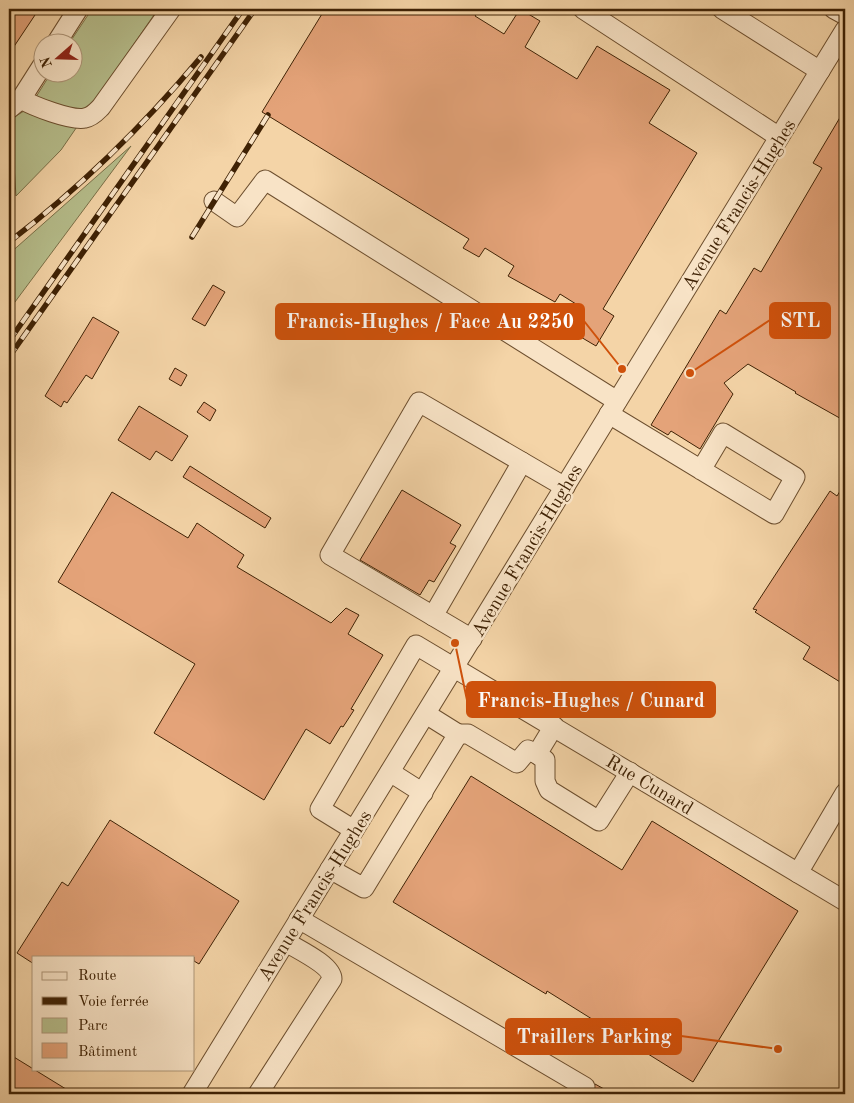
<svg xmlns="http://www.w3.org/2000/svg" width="854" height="1103" viewBox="0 0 854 1103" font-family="'Old Standard TT',serif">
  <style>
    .green { fill: #b6be8c; stroke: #7a7048 }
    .building { fill: #e4a379; stroke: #3f2205 }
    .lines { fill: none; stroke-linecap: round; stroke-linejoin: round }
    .minor-casing { stroke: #6c4e2e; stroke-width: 21 }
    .minor { stroke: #f8e3c6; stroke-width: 19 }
    .rail-casing { stroke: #3f2205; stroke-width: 5.5 }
    .rail { stroke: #f8e3c6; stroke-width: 4; stroke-dasharray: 11; stroke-linecap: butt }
    .labels { text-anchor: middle; stroke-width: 5; stroke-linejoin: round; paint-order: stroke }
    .street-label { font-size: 19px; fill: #3f2205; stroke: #f8e3c6 }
    .leader { fill: none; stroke: #cf510b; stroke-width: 2 }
    .callout-dot { fill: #cf510b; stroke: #f8e3c6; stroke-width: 2 }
    .callout { fill: #cf510b; stroke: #cf510b; stroke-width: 2 }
    .callout-label { font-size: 20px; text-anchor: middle; font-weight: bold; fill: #fff }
  </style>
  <rect width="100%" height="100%" fill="#f4d4a7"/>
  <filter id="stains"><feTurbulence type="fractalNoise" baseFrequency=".004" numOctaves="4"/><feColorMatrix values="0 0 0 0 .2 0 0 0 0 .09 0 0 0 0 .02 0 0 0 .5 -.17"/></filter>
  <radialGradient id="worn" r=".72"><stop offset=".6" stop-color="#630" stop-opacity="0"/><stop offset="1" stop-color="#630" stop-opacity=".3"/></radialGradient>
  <g class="green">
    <polygon points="92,9 158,9 61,150 16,196 11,119 29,108 51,73 72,72 72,42 70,42"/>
    <polygon points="131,146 9,310 9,254"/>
  </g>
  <g class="building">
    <polygon points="12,9 39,9 9,54 9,13"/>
    <polygon points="325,9 480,9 475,16 504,34 520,9 540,21 525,47 577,79 597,46 670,90 649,123 697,153 603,309 614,316 596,346 574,333 578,325 575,324 584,309 560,294 555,302 508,276 514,266 485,248 479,257 463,248 469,239 262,112"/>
    <polygon points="845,109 845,421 795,393 796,392 748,364 724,383 733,394 700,449 671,431 668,435 651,425 720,310 726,314 754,268 761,272 822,168 813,163"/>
    <polygon points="213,285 225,292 205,326 192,319"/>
    <polygon points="93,317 119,332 92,379 86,375 67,403 64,401 61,407 45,396"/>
    <polygon points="175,368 187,375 181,386 169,379"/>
    <polygon points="204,402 216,410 210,421 197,412"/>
    <polygon points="139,406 188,436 172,461 156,451 150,460 118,440"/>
    <polygon points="190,466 271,518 265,528 183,477"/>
    <polygon points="845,483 845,685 803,659 810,647 755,612 757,610 753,609 830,491 837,496"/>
    <polygon points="402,490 461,525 450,543 456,546 434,582 429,580 420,595 360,560"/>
    <polygon points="112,492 188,538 197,523 244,555 237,567 331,623 346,608 359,615 348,634 383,655 351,709 354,710 343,727 341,726 330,744 306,729 264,800 154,733 195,664 58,582"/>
    <polygon points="471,776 622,870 652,821 798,911 693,1082 547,991 546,994 393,902"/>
    <polygon points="110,820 239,901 199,964 194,961 194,957 34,957 34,964 17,953 62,882 68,886"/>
    <polygon points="9,1054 74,1094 9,1094"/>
    <polygon points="595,1084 613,1094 593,1094"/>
  </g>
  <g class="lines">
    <defs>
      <g id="minor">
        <polyline points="583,9 779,137"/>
        <polyline points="722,9 820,71"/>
        <polyline points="834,9 845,15"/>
        <polyline points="57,42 78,9"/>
        <path d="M21,99C33,106 71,121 85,118C92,117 97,111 101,107L171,9"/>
        <polyline points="9,109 21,99 42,66"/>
        <polyline points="214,201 237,217 265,180 617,401"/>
        <polyline points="609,414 774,514 795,477 723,433 701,470"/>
        <polyline points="433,616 522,462"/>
        <polyline points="472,639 330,555 419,402 565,487"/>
        <polyline points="458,734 468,734 517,763 528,750 537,754 554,726"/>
        <polyline points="537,754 545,760 545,781 549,790 599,821 630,772"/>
        <polyline points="390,772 423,793"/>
        <polyline points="354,830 320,809 416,645 845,901"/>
        <polyline points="330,869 364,888 458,734 426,714"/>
        <polyline points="798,873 845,793"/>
        <polyline points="299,919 585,1087"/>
        <polyline points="192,1094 845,30"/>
        <path d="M258,1094L332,979C332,965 297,949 286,942"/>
      </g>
    </defs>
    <use href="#minor" class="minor-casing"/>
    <use href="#minor" class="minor"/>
    <defs>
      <g id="rail">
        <polyline points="192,237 268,115"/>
        <path d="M9,242C80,188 144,125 201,57"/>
        <polyline points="9,341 243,9"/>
        <polyline points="9,357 255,9"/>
      </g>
    </defs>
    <use href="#rail" class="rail-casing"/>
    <use href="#rail" class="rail"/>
  </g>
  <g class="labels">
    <g class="street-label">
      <text transform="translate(738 204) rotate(-58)" y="7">Avenue Francis-Hughes</text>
      <text transform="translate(526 550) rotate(-59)" y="7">Avenue Francis-Hughes</text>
      <text transform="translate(650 784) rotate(31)" y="7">Rue Cunard</text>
      <text transform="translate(314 895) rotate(-58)" y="7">Avenue Francis-Hughes</text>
    </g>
  </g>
  <path class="leader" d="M690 373L770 320M622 369L584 321M455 643L467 700M778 1049L681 1036"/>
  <g class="callout-dot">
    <circle cx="690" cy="373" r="5"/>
    <circle cx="622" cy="369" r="5"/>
    <circle cx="455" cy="643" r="5"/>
    <circle cx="778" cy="1049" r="5"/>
  </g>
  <g class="callout">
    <rect x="770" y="303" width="60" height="35" rx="5"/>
    <rect x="276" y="304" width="308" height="35" rx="5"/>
    <rect x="467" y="682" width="248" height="35" rx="5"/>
    <rect x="506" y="1019" width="175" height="35" rx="5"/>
  </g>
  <g class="callout-label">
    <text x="800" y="327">STL</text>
    <text x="430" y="328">Francis-Hughes / Face Au 2250</text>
    <text x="591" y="707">Francis-Hughes / Cunard</text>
    <text x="594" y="1043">Traillers Parking</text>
  </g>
  <rect width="854" height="1103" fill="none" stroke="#f4d4a7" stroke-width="30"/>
  <rect x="10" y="10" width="834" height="1083" fill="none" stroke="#3f2205" stroke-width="2.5"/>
  <rect x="15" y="15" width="824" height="1073" fill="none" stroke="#3f2205"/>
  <rect x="32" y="956" width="162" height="115" fill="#f8e3c6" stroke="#ae9679"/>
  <rect x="42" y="972" width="25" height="8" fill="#f8e3c6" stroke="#ae9679"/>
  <text x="78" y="980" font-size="15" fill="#3f2205">Route</text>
  <rect x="42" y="997" width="25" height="8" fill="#3f2205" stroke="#ae9679"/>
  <text x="78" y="1006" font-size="15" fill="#3f2205">Voie ferrée</text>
  <rect x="42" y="1018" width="25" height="15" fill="#b6be8c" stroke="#ae9679"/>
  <text x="78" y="1030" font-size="15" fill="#3f2205">Parc</text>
  <rect x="42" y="1043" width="25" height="15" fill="#e4a379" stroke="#ae9679"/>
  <text x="78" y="1056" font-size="15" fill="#3f2205">Bâtiment</text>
  <g transform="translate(58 58) rotate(250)"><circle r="24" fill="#f8e3c6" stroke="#ae9679"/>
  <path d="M0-4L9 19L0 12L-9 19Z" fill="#8f2418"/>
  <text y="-8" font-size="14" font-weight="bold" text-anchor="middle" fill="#3f2205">N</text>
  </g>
  <rect width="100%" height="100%" filter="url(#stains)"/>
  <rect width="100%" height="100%" fill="url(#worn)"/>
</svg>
